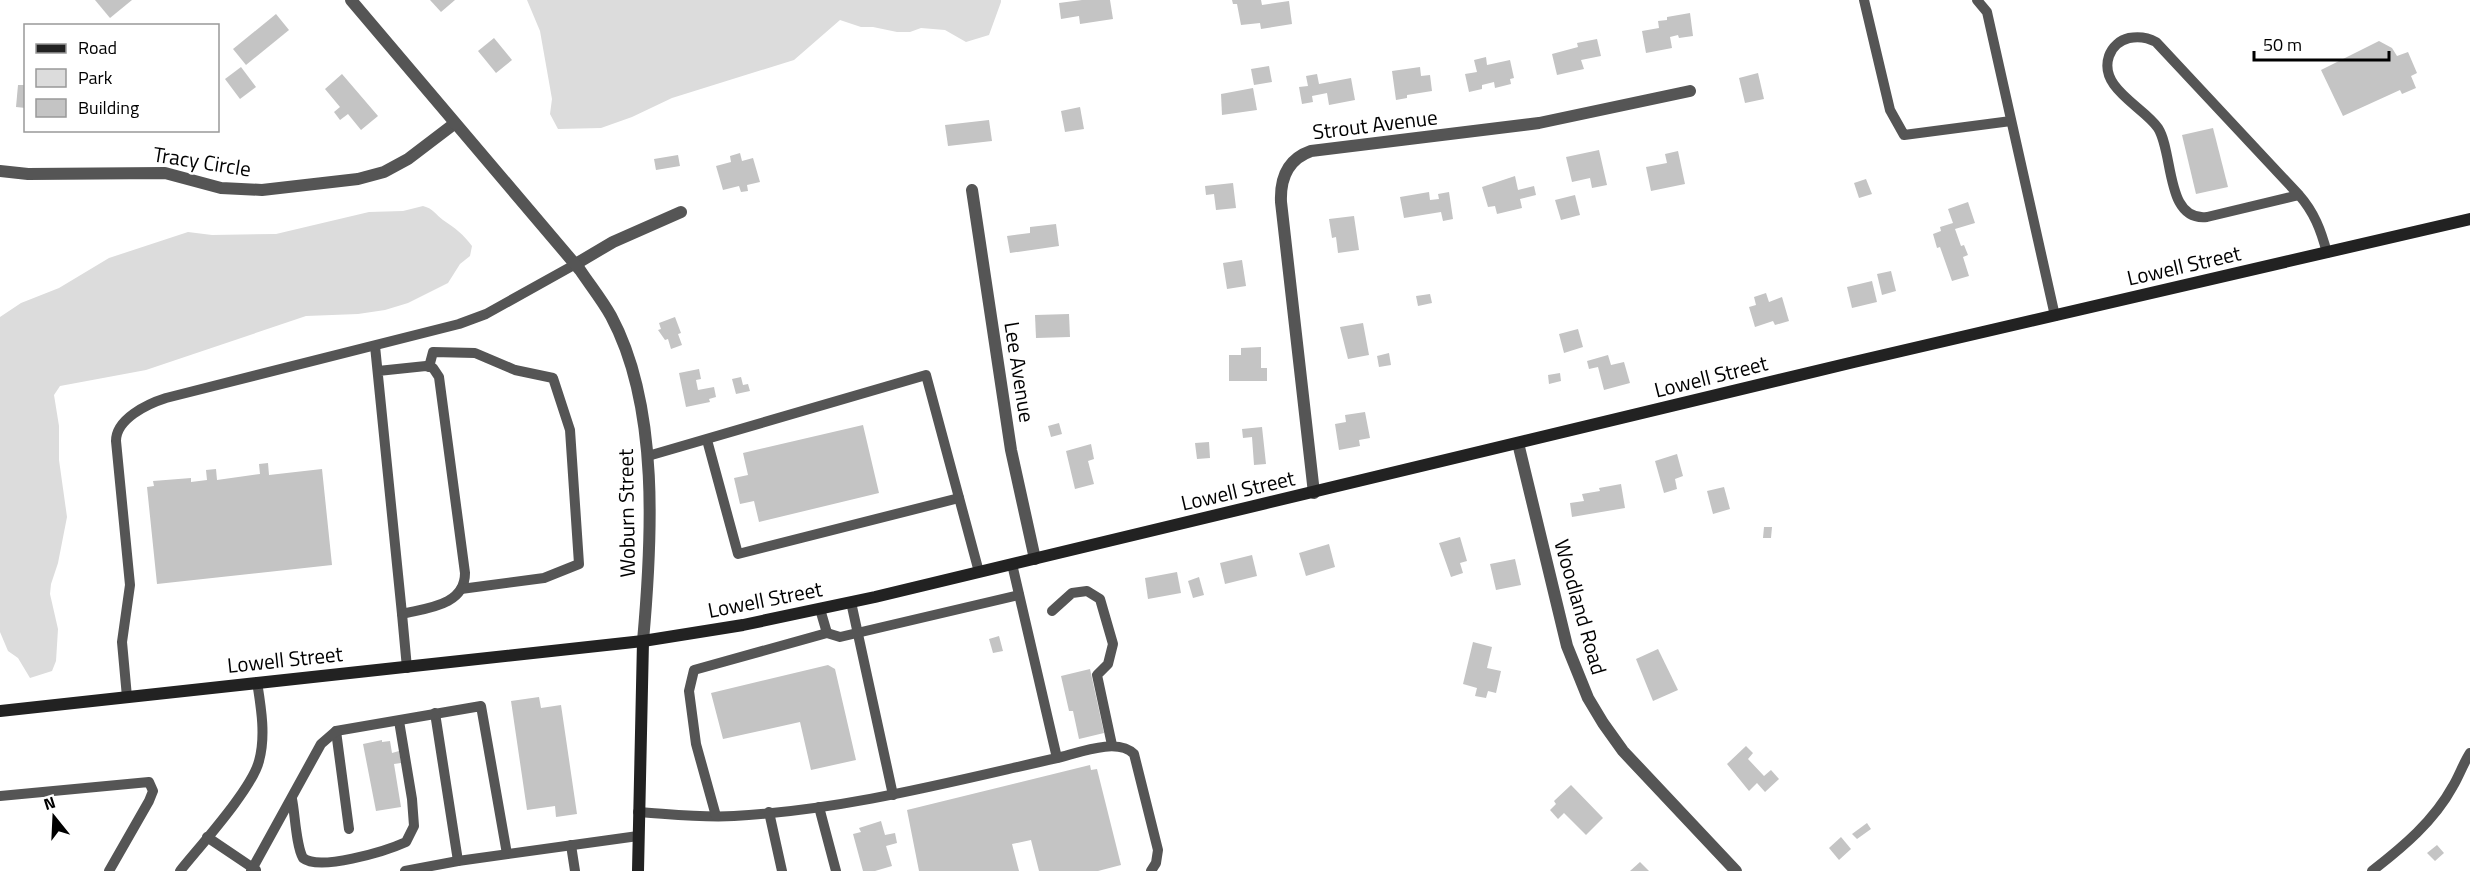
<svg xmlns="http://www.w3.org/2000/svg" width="2470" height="871" viewBox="0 0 2470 871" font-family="'Titillium Web',sans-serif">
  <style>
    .green { fill: #dcdcdc }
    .building { fill: #c4c4c4 }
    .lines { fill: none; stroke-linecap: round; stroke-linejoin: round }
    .service { stroke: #555; stroke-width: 10 }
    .minor { stroke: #555; stroke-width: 12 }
    .tertiary { stroke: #555; stroke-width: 12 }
    .secondary { stroke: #222; stroke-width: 12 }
    .labels { text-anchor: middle; stroke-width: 5; stroke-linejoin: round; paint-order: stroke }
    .street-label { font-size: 21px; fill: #000; stroke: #fff }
  </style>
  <rect width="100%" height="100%" fill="#fff"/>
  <g class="green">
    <polygon points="527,0 1001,0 1001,2 989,35 966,42 945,30 921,28 910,32 897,32 873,27 861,27 840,20 794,60 672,98 632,117 601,128 558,129 550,114 552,99 540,31"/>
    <path d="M423,206C434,209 435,214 443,220C455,228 463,234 472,246L470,256L460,264L448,283L408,303L385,310L358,314L306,316L146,370L60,386L54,395L59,426V460L67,517L58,563L51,584L50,594L58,629L56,661L52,671L30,678L18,658L8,651L0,632V317L21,303L59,288L109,258L188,232L212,235L276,234L369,212L403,211Z"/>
  </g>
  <g class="building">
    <polygon points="95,0 132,0 110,18"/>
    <polygon points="430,0 455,0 441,12"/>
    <polygon points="1082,0 1110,0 1113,19 1080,24 1079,16 1061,19 1059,3"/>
    <polygon points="1232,0 1261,0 1262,5 1289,1 1292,24 1261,29 1260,23 1241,25 1237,4 1233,4"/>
    <polygon points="1690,13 1693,36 1679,38 1678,35 1670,37 1672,48 1646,53 1642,31 1659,28 1658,21 1667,20 1667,17"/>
    <polygon points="276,14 289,30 246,65 233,49"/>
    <polygon points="494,38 512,60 496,73 478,51"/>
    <polygon points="1597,39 1601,56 1581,60 1584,69 1557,75 1552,54 1578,47 1577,43"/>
    <polygon points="2379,41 2392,48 2397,56 2408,52 2417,73 2411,76 2416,88 2402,94 2400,90 2343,116 2321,70"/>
    <polygon points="1486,57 1487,65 1510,60 1514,78 1510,79 1511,84 1495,88 1494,82 1482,85 1482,89 1469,92 1465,74 1477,72 1474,60"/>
    <polygon points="1269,66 1272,82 1254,85 1251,69"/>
    <polygon points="241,67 256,87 240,99 225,79"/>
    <polygon points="1420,67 1421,76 1430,75 1432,91 1407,95 1407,98 1396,100 1392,71"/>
    <polygon points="1758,73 1764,99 1745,103 1739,78"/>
    <polygon points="342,74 378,116 361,130 348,114 340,120 334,112 340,107 325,89"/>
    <polygon points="1317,74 1319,84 1351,78 1355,100 1329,105 1327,93 1312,96 1313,102 1302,104 1299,87 1308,86 1306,76"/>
    <polygon points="18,85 26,85 26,108 16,107"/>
    <polygon points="1253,88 1257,110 1222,115 1221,94"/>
    <polygon points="1080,107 1084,129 1065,132 1061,111"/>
    <polygon points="989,120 992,141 948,146 945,125"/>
    <polygon points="2213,128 2228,187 2196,194 2182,135"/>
    <polygon points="1599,150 1607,185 1592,188 1590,178 1572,182 1566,157"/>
    <polygon points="1678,151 1685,184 1651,191 1646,167 1667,163 1665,154"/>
    <polygon points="740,153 742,161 753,158 760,182 747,185 748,191 741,192 739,186 723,190 716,166 731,162 730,156"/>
    <polygon points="678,155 680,166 656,170 654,159"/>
    <polygon points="1515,176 1518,190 1534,186 1536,195 1520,199 1522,208 1497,214 1495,206 1488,207 1482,187"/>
    <polygon points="1866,179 1872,194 1859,198 1854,183"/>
    <polygon points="1233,183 1236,208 1216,210 1214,194 1206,195 1205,186"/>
    <polygon points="1429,192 1430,200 1439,199 1438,194 1449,192 1453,219 1443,221 1441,212 1404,218 1400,197"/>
    <polygon points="1575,195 1580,215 1561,220 1555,200"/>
    <polygon points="1968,202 1975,223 1955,229 1961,246 1964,245 1968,255 1963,257 1969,276 1952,281 1940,247 1937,248 1933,234 1941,231 1940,227 1953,223 1948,209"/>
    <polygon points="1354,216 1359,250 1338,253 1336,237 1332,238 1329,219"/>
    <polygon points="1056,224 1059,246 1010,253 1007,236 1030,233 1030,227"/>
    <polygon points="1242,260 1246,286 1227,289 1223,263"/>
    <polygon points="1891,271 1896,291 1882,295 1877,274"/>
    <polygon points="1872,281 1877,302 1852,308 1847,287"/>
    <polygon points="1766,293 1769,302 1782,297 1789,321 1775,325 1773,321 1755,327 1749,307 1756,305 1754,297"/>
    <polygon points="1430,294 1432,303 1418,306 1416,296"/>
    <polygon points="1069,314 1070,337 1036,338 1035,315"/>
    <polygon points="675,317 681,333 678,334 682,345 671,349 668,339 665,340 658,330 661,329 659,323"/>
    <polygon points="1363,323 1369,355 1348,359 1340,327"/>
    <polygon points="1578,329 1583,347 1564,353 1559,334"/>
    <polygon points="1261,347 1261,368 1267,368 1267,381 1229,381 1229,355 1241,355 1241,348"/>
    <polygon points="1389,353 1391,365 1379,367 1377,356"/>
    <polygon points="1608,355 1611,365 1624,362 1630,383 1604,390 1598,367 1589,369 1587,361"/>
    <polygon points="699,369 701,379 696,380 698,390 714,387 716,397 709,399 710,402 686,407 679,373"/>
    <polygon points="1560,373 1561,381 1549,384 1548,375"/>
    <polygon points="741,377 743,385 748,384 750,391 736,394 732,379"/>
    <polygon points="1365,412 1370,438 1359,440 1360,446 1339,450 1335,424 1346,422 1345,415"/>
    <polygon points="1059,423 1062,434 1051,437 1048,426"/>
    <polygon points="863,425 879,493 759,522 754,501 740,504 734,478 748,475 743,453"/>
    <polygon points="1262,427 1266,464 1254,465 1252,437 1243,438 1242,429"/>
    <polygon points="1209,442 1210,458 1197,459 1195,443"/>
    <polygon points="1091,444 1094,459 1088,461 1094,484 1075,489 1066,451"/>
    <polygon points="1677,454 1683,476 1675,479 1677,489 1664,493 1655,461"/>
    <polygon points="268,463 269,475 322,469 332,565 157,584 147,487 154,486 153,481 191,478 191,482 207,480 206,470 216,469 217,480 260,474 259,464"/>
    <polygon points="1621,484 1625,508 1572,517 1570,503 1584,501 1582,494 1600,491 1599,488"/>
    <polygon points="1724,487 1730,509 1713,514 1707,491"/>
    <polygon points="1764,527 1772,527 1771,538 1763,538"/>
    <polygon points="1460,537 1467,561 1460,563 1463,573 1451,577 1439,543"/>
    <polygon points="1329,544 1335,567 1306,576 1299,553"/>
    <polygon points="1252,555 1257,576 1225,584 1220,563"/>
    <polygon points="1515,559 1521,585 1496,590 1490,564"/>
    <polygon points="1177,572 1181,593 1148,599 1145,578"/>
    <polygon points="1199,577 1204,595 1193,598 1188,581"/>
    <polygon points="999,636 1003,651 993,653 989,639"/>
    <polygon points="1473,642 1492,647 1487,668 1501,671 1496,693 1488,691 1486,698 1475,696 1477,688 1463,684"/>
    <polygon points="1658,649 1678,690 1653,701 1636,659"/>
    <polygon points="828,665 835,669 856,760 811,770 800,722 723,739 711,693"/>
    <polygon points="1090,669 1104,733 1079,739 1073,711 1069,711 1061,676"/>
    <polygon points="539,697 541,708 561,705 577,814 556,817 555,806 527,810 511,701"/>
    <polygon points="382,740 382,742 390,741 392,753 399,751 401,763 394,764 401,807 376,811 363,744"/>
    <polygon points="1746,746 1753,753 1748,759 1764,776 1771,770 1779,779 1765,792 1757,783 1749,791 1727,764"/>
    <polygon points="1090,765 1091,770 1097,769 1121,865 1098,871 1039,871 1031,840 1012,844 1019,871 919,871 907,810"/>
    <polygon points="1571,785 1603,818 1586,835 1564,813 1558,819 1550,810 1556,804 1554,801"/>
    <polygon points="881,821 885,835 895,833 897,843 886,846 892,866 875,871 863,871 853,834 861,832 859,828"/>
    <polygon points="1867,823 1871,829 1857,839 1852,834"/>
    <polygon points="1841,837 1851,849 1839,860 1829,848"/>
    <polygon points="2437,845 2444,853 2435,861 2427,853"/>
    <polygon points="1640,862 1649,871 1630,871"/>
  </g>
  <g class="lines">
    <g class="service">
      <polyline points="1864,0 1890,110 1904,135 2011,121"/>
      <polyline points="1977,0 1987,12 2055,316"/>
      <path d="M2299,195L2207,217C2165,222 2174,153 2158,128C2144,107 2098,88 2109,56C2112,47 2120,40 2129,38C2139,36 2147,37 2156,42L2299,195C2314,212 2321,230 2327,253"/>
      <path d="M375,346L402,614C426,608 465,606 465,573L439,377L433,368L426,366L378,371"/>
      <polyline points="429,367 433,352 475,353 515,370 553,378 570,430 579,564 544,578 461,589"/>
      <polyline points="707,440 738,554 959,498"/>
      <polyline points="648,456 926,375 979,572"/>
      <polyline points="851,602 893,795"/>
      <polyline points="820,609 827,633"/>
      <polyline points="1052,611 1072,593 1087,591 1100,599 1113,644 1108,664 1097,675 1112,745"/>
      <polyline points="402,614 407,668"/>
      <path d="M127,697L122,642L130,585L116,441C116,419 147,404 166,398L459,324L486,314L574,265"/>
      <polyline points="435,713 458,861"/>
      <polyline points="336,731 349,829"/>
      <path d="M1057,758C1078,753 1118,737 1134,754L1158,850L1156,863L1151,871"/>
      <polyline points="0,796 149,782 153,791 149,801 109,871"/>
      <path d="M292,799C295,813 296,846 303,858C319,871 384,852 406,842L414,826L412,799L399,721"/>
      <polyline points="819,807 836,871"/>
      <path d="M638,812C670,814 702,818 734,816C844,810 950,782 1057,758L1012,564"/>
      <polyline points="769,812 782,871"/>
      <polyline points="716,816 696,744 689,691 694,670 827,633 840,637 1019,595"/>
      <polyline points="207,837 256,870"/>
      <polyline points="571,845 575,871"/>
      <path d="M180,871C200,846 252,789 259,761C266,736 261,707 257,682"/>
      <polyline points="251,871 321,744 336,731 481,706 507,854"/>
      <polyline points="405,871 458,861 638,836"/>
      <path d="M2372,871C2403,847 2434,821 2453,786C2459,776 2463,764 2470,753"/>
    </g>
    <g class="minor">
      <polyline points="0,171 28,174 165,173 221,188 262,190 358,179 384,172 408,159 454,124"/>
      <polyline points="972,190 1011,450 1035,559"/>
      <polyline points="574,265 613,242 681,212"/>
      <polyline points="1518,443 1567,646 1588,698 1603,723 1623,751 1736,871"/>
      <path d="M1314,493L1281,202C1280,178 1288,159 1311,151L1539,123L1690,91"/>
    </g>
    <path class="tertiary" d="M351,0L580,270C590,285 602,300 611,316C660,407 652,541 643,641"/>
    <g class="secondary">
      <polyline points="0,711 643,641 743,625 875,597 1854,362 2470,219"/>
      <polyline points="638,871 643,641"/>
    </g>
  </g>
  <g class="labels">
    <g class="street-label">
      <text transform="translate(1375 125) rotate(-7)" y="7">Strout Avenue</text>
      <text transform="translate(202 162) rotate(9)" y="7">Tracy Circle</text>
      <text transform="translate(2184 266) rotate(-13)" y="7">Lowell Street</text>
      <text transform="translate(1019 372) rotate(81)" y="7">Lee Avenue</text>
      <text transform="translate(1711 377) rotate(-14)" y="7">Lowell Street</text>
      <text transform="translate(1238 491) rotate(-13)" y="7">Lowell Street</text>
      <text transform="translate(627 513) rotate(-91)" y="7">Woburn Street</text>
      <text transform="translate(765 600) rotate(-11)" y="7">Lowell Street</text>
      <text transform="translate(1580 607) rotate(74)" y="7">Woodland Road</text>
      <text transform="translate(285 660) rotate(-6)" y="7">Lowell Street</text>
    </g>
  </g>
  <rect x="24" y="24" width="195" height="108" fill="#ffffff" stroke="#999999" stroke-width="1.5"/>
  <rect x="36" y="44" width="30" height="9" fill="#222222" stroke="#999999" stroke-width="1.5"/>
  <text x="78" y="54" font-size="18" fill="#000000">Road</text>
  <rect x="36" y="69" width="30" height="18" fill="#dcdcdc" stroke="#999999" stroke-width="1.5"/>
  <text x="78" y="84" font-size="18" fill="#000000">Park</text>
  <rect x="36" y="99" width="30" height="18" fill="#c4c4c4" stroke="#999999" stroke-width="1.5"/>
  <text x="78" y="114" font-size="18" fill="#000000">Building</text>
  <g transform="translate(54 817) rotate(342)" stroke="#ffffff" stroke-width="4.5" paint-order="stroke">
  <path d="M0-4.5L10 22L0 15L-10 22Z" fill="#000000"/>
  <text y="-9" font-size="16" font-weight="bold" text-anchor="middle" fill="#000000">N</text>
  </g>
  <path d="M2254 51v9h135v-9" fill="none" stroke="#000000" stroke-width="3"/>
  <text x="2263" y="51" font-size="18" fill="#000000" stroke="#ffffff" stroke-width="4.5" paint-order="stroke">50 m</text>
</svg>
